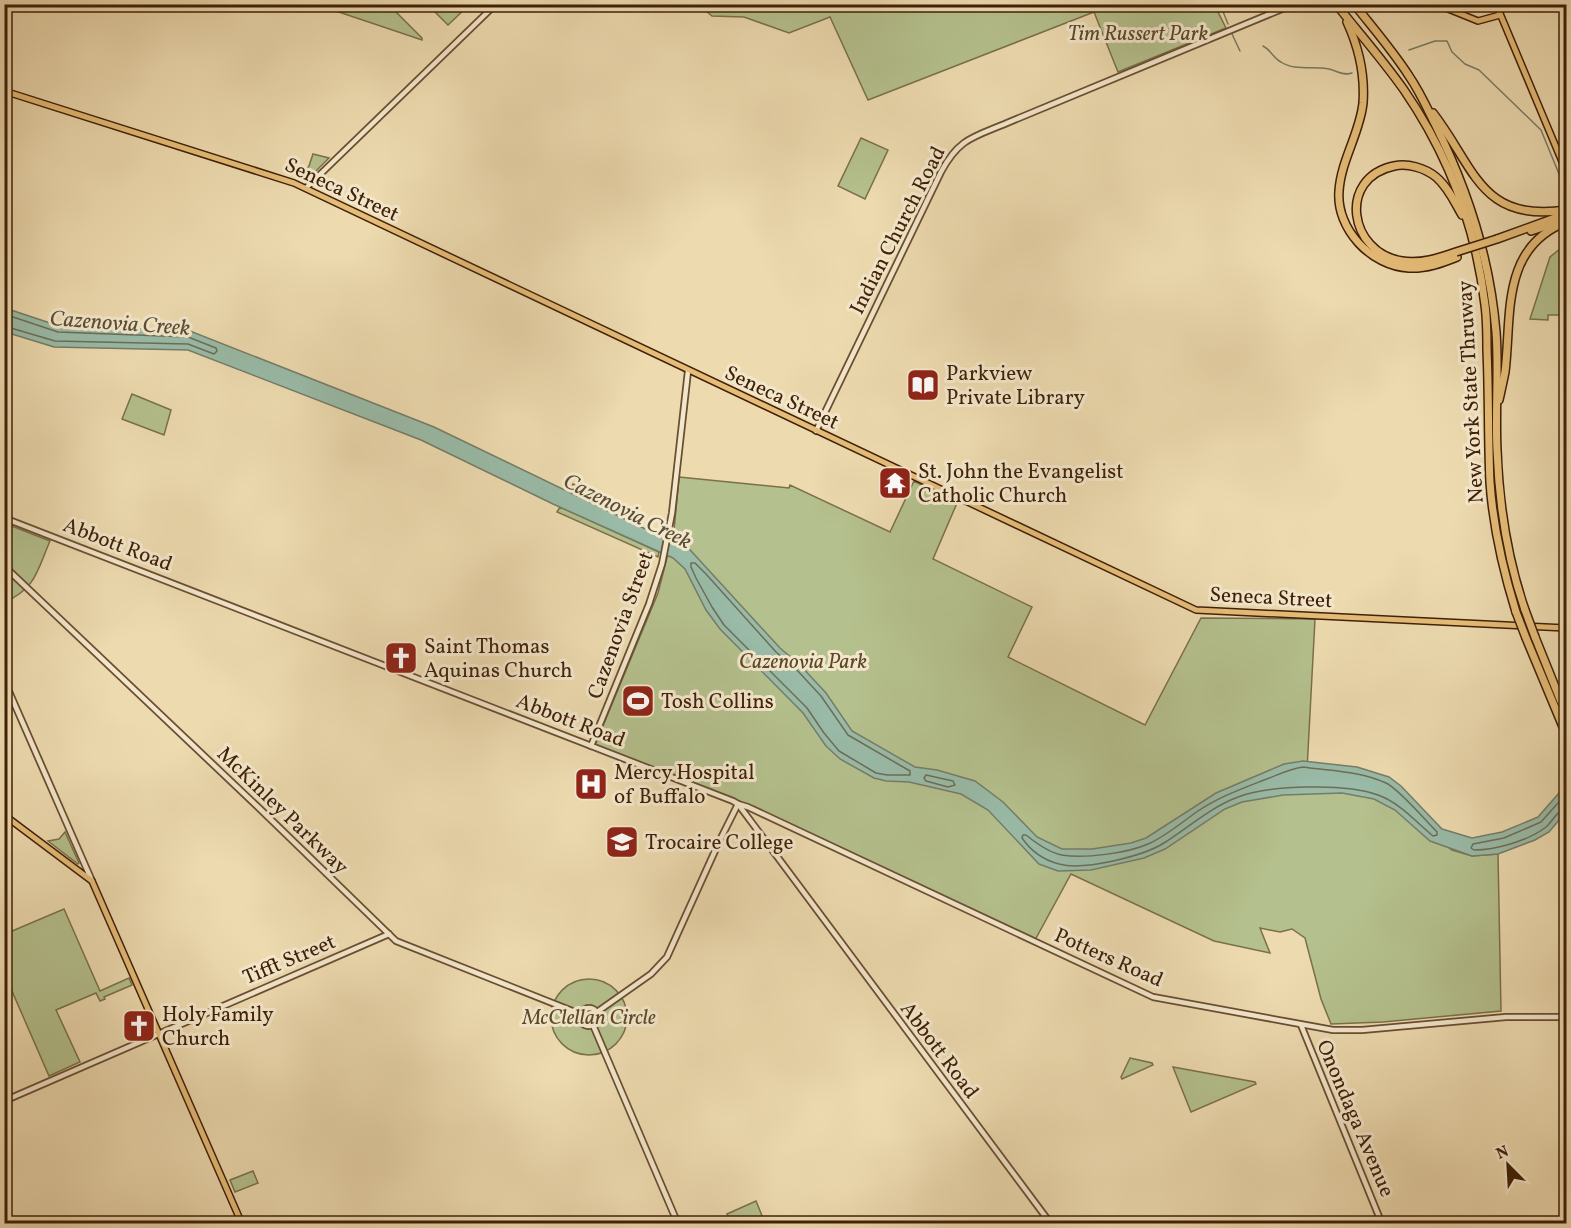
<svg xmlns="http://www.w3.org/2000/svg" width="1571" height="1228" viewBox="0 0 1571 1228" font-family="Vollkorn,serif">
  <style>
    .green { fill: #b4c08d; stroke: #7a704a; stroke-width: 1.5 }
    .water { fill: #99bba8; stroke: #757d68; stroke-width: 1.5 }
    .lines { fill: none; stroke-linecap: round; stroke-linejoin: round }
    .shore { stroke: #6c6e58; stroke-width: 1.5 }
    .stream { stroke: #757d68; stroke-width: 1.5 }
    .minor-casing { stroke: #6a4e32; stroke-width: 8 }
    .major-casing { stroke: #3f2008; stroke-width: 8 }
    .highway-casing { stroke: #3f2008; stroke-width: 10 }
    .minor { stroke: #f3e7cb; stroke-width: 4.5 }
    .major { stroke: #e6bd78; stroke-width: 5 }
    .highway { stroke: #e6bd78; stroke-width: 7 }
    .highway-bridge-casing { stroke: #3f2008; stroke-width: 10; stroke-linecap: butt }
    .highway-bridge { stroke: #e6bd78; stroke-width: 7 }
    .labels { text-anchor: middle; stroke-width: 6; stroke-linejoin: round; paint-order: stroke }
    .park-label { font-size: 21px; font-style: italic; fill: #5c4829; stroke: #f3e7cb }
    .street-label { font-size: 21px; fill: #3f2008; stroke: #f3e7cb }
    .poi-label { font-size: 21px; fill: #3f2008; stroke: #f3e7cb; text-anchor: start }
    .water-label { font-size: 22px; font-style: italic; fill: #5a4e38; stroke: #f3e7cb }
  </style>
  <rect width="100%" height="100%" fill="#eddaaf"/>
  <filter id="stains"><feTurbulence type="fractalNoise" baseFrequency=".00333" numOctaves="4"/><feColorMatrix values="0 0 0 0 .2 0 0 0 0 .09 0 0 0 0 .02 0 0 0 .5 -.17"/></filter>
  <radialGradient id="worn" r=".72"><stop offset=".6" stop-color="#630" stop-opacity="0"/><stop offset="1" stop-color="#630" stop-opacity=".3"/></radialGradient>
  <g class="green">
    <polygon points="315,4 389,5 422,38 422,40"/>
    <polygon points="1214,4 1226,28 1118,72 1094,12 868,100 830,17 789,33 744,17 712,16 699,5"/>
    <polygon points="428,5 469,5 448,25"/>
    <polygon points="861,138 888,150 865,199 838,186"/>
    <polygon points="313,154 329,158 307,180 301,178 309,166"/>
    <polygon points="1566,244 1566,315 1548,315 1548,320 1530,319 1550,257"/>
    <polygon points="132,394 171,410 164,435 122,419"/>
    <polygon points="679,477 789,488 790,485 890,532 914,481 957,503 933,559 1032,607 1008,657 1145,725 1201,618 1315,619 1307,770 1391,803 1452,850 1472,856 1498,854 1501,1011 1383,1022 1331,1024 1321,999 1305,938 1292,929 1280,932 1260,928 1270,953 1214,941 1071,874 1035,940 733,799 595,745 658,593 674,530"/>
    <polygon points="573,484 612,503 631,507 627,520 569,492"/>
    <polygon points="560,507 659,552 658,557 557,512"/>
    <path d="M4,523L50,541C37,571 36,588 5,602Z"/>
    <polygon points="65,832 79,863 78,864 48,841 59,839"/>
    <polygon points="64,909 100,991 129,978 132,985 104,997 105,999 100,1001 96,993 56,1010 80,1062 49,1076 5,975 5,934"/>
    <circle cx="589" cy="1017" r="38"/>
    <polygon points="1130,1058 1152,1063 1153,1065 1122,1079 1121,1077"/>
    <polygon points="1173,1067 1255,1082 1256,1084 1191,1112"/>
    <polygon points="253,1171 258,1183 235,1192 230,1180"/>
    <polygon points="756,1201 765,1223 731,1223 727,1214"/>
  </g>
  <polygon class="water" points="5,308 59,326 190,331 434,427 662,537 681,540 780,648 800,665 826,693 852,731 915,767 937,770 975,781 1003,802 1037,837 1062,849 1092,849 1131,843 1146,838 1216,793 1284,764 1303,761 1357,767 1389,777 1401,786 1442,829 1472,838 1502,832 1538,817 1566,785 1566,812 1549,832 1535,840 1498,854 1472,856 1430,841 1395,810 1374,799 1342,793 1283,795 1242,802 1225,809 1165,849 1144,858 1091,870 1058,871 1039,864 988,810 961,794 909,782 886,781 874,778 840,759 826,746 803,713 720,629 706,610 685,569 673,558 553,504 421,440 188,350 54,347 5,332"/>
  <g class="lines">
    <g class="shore">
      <polyline points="4,314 58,332 188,337 216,348 217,351 214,354 188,344 55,341 4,326"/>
      <polygon points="691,563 695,563 706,574 776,652 796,669 821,696 848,735 910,771 910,775 887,775 876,773 839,751 824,733 807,708 724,625 712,607 696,578 691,567"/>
      <path d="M1303,767C1331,771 1360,771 1386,783C1399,789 1425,820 1437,832V835L1433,836C1415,821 1400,803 1378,795C1347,783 1269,785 1238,797C1211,807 1189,827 1164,843C1143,856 1084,871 1059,864C1043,860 1031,851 1022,838L1023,835H1026C1036,843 1049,853 1062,855C1084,859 1128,853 1148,844C1165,837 1182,822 1198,811C1219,797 1241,789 1264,780C1278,775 1289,769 1303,767Z"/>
      <polygon points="926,775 953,781 955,785 948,787 926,781 924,778"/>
      <path d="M1566,794L1541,822L1504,838L1473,844L1471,848L1474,850C1495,850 1528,841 1546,827C1553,821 1557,810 1566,809"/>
    </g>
    <g class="stream">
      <polyline points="1220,4 1228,24"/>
      <polyline points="1232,34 1240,51"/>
      <path d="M1263,46C1271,50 1273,58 1281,62C1294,71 1314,66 1329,69C1337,71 1344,76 1352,73"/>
      <polyline points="1409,50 1435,41 1447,41 1452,52 1465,64 1479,70 1541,130 1566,191"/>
    </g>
    <defs>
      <g id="minor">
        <polyline points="306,188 496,4"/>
        <path d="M816,431L941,172C959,138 974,137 1007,123L1294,4"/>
        <polyline points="4,518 733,801 738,804 1051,1224"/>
        <polyline points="4,566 259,808 396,941 580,1014"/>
        <polyline points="4,680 92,881"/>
        <polyline points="591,746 649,604 662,564 672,513 688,371"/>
        <polyline points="738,804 748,807 1153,997 1333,1030 1362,1030 1506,1017 1566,1017"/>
        <circle cx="589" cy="1017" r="9"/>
        <polyline points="597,1012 651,974 667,957 719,842 738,804"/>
        <polyline points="593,1025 678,1224"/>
        <polyline points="1301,1025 1382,1224"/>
        <polyline points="4,1101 389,934"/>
      </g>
      <g id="major">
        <polyline points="1436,4 1478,21 1500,15"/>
        <polyline points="1496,4 1566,171"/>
        <polyline points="4,91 294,183 1196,610 1566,628"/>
        <polyline points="4,815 92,881 242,1224"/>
      </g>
      <g id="highway">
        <path d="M1336,4C1359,33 1383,60 1404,90C1448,154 1476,228 1485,305C1487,320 1487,335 1487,350C1489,394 1488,439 1490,482C1493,526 1503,570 1516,612"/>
        <path d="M1354,4C1373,28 1393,51 1409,76C1420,92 1427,108 1435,124C1468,190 1490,258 1496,332C1499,371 1495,410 1497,450C1499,504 1507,558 1525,610"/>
        <path d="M1347,22C1359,48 1365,75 1363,103C1360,133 1341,160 1339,191C1336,229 1371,266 1409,268C1426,269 1442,263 1457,257"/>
        <path d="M1433,113C1475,167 1480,223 1566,210"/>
        <polyline points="1531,231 1558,222"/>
        <polyline points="1497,239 1566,214"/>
        <path d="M1456,252C1439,258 1421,264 1402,261C1349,253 1337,178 1394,166C1408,163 1425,168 1436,177C1448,187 1455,203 1462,215"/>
        <path d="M1499,400C1501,391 1503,382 1505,372C1512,316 1500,248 1566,222"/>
        <polyline points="1535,637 1566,714"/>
        <polyline points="1526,638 1566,734"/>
      </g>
    </defs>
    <use href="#minor" class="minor-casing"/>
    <use href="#major" class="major-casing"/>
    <use href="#highway" class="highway-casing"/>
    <use href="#minor" class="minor"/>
    <use href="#major" class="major"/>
    <use href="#highway" class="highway"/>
    <defs>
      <g id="highway-bridge">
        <polyline points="1456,252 1497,239"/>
        <polyline points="1525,610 1535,637"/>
        <polyline points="1516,612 1526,638"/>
      </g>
    </defs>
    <use href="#highway-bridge" class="highway-bridge-casing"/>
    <use href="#highway-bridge" class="highway-bridge"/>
  </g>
  <defs>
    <symbol id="library-square" viewBox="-11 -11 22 22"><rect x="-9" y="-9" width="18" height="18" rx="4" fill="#8f2418" stroke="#f3e7cb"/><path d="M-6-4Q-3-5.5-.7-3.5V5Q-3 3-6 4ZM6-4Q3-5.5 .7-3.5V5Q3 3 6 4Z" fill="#fff"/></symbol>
    <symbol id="temple-square" viewBox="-11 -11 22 22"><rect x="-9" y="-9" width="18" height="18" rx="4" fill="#8f2418" stroke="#f3e7cb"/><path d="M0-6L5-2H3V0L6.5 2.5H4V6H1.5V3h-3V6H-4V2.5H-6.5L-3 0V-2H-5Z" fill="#fff"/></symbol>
    <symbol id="church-square" viewBox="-11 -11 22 22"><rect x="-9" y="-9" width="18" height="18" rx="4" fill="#8f2418" stroke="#f3e7cb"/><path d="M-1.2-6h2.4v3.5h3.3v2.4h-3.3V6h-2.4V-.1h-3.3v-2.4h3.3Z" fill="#fff"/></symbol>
    <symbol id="stadium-square" viewBox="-11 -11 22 22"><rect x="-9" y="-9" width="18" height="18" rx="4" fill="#8f2418" stroke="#f3e7cb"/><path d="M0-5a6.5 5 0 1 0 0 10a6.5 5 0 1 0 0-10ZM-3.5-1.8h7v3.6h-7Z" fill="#fff"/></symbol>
    <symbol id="hospital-square" viewBox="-11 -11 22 22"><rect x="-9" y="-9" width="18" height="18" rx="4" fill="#8f2418" stroke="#f3e7cb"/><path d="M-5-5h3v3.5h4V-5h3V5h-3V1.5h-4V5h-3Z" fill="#fff"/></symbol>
    <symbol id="university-square" viewBox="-11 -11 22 22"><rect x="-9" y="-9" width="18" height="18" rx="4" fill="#8f2418" stroke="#f3e7cb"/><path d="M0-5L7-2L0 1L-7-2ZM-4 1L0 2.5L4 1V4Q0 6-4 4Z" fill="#fff"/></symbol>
  </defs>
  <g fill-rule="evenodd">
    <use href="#library-square" x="904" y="366" width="38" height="38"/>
    <use href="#temple-square" x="876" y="464" width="38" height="38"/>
    <use href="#church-square" x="382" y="639" width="38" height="38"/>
    <use href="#stadium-square" x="619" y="682" width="38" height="38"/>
    <use href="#hospital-square" x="572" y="765" width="38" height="38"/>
    <use href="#university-square" x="603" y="823" width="38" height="38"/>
    <use href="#church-square" x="120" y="1007" width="38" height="38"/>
  </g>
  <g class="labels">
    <g class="park-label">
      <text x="1138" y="40">Tim Russert Park</text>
      <text x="803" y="668">Cazenovia Park</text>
      <text x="589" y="1024">McClellan Circle</text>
    </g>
    <g class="street-label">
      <text transform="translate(342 189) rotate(25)" y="7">Seneca Street</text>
      <text transform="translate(897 230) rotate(-63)" y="7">Indian Church Road</text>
      <text transform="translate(1470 392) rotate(-93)" y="7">New York State Thruway</text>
      <text transform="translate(782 397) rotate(25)" y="7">Seneca Street</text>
      <text transform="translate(118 544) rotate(21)" y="7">Abbott Road</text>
      <text transform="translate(1271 597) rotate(3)" y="7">Seneca Street</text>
      <text transform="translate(620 625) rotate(-70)" y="7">Cazenovia Street</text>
      <text transform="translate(571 720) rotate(21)" y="7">Abbott Road</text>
      <text transform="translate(283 810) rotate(44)" y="7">McKinley Parkway</text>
      <text transform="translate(1109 957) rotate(24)" y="7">Potters Road</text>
      <text transform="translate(289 959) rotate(-23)" y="7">Tifft Street</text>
      <text transform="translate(940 1050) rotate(53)" y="7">Abbott Road</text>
      <text transform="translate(1356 1118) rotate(67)" y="7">Onondaga Avenue</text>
    </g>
    <g class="poi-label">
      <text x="946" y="380">Parkview<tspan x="946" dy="24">Private Library</tspan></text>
      <text x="918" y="478">St. John the Evangelist<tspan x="918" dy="24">Catholic Church</tspan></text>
      <text x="424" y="653">Saint Thomas<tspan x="424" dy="24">Aquinas Church</tspan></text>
      <text x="661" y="708">Tosh Collins</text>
      <text x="614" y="779">Mercy Hospital<tspan x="614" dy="24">of Buffalo</tspan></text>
      <text x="645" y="849">Trocaire College</text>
      <text x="162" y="1021">Holy Family<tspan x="162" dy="24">Church</tspan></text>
    </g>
    <g class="water-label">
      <text transform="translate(120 322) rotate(4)" y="8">Cazenovia Creek</text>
      <text transform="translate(628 510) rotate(27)" y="8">Cazenovia Creek</text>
    </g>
  </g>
  <rect width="1571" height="1228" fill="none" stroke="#eddaaf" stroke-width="24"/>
  <rect x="6" y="6" width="1559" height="1216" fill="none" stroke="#3f2008" stroke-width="3"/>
  <rect x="12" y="12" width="1547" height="1204" fill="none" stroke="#3f2008" stroke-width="1.5"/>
  <g transform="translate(1508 1165) rotate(336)" stroke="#f3e7cb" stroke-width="4.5" paint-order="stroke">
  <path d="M0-4.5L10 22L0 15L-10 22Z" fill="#3f2008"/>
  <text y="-9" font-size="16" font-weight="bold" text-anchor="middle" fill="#3f2008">N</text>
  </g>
  <rect width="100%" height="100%" filter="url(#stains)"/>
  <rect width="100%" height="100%" fill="url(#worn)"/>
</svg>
